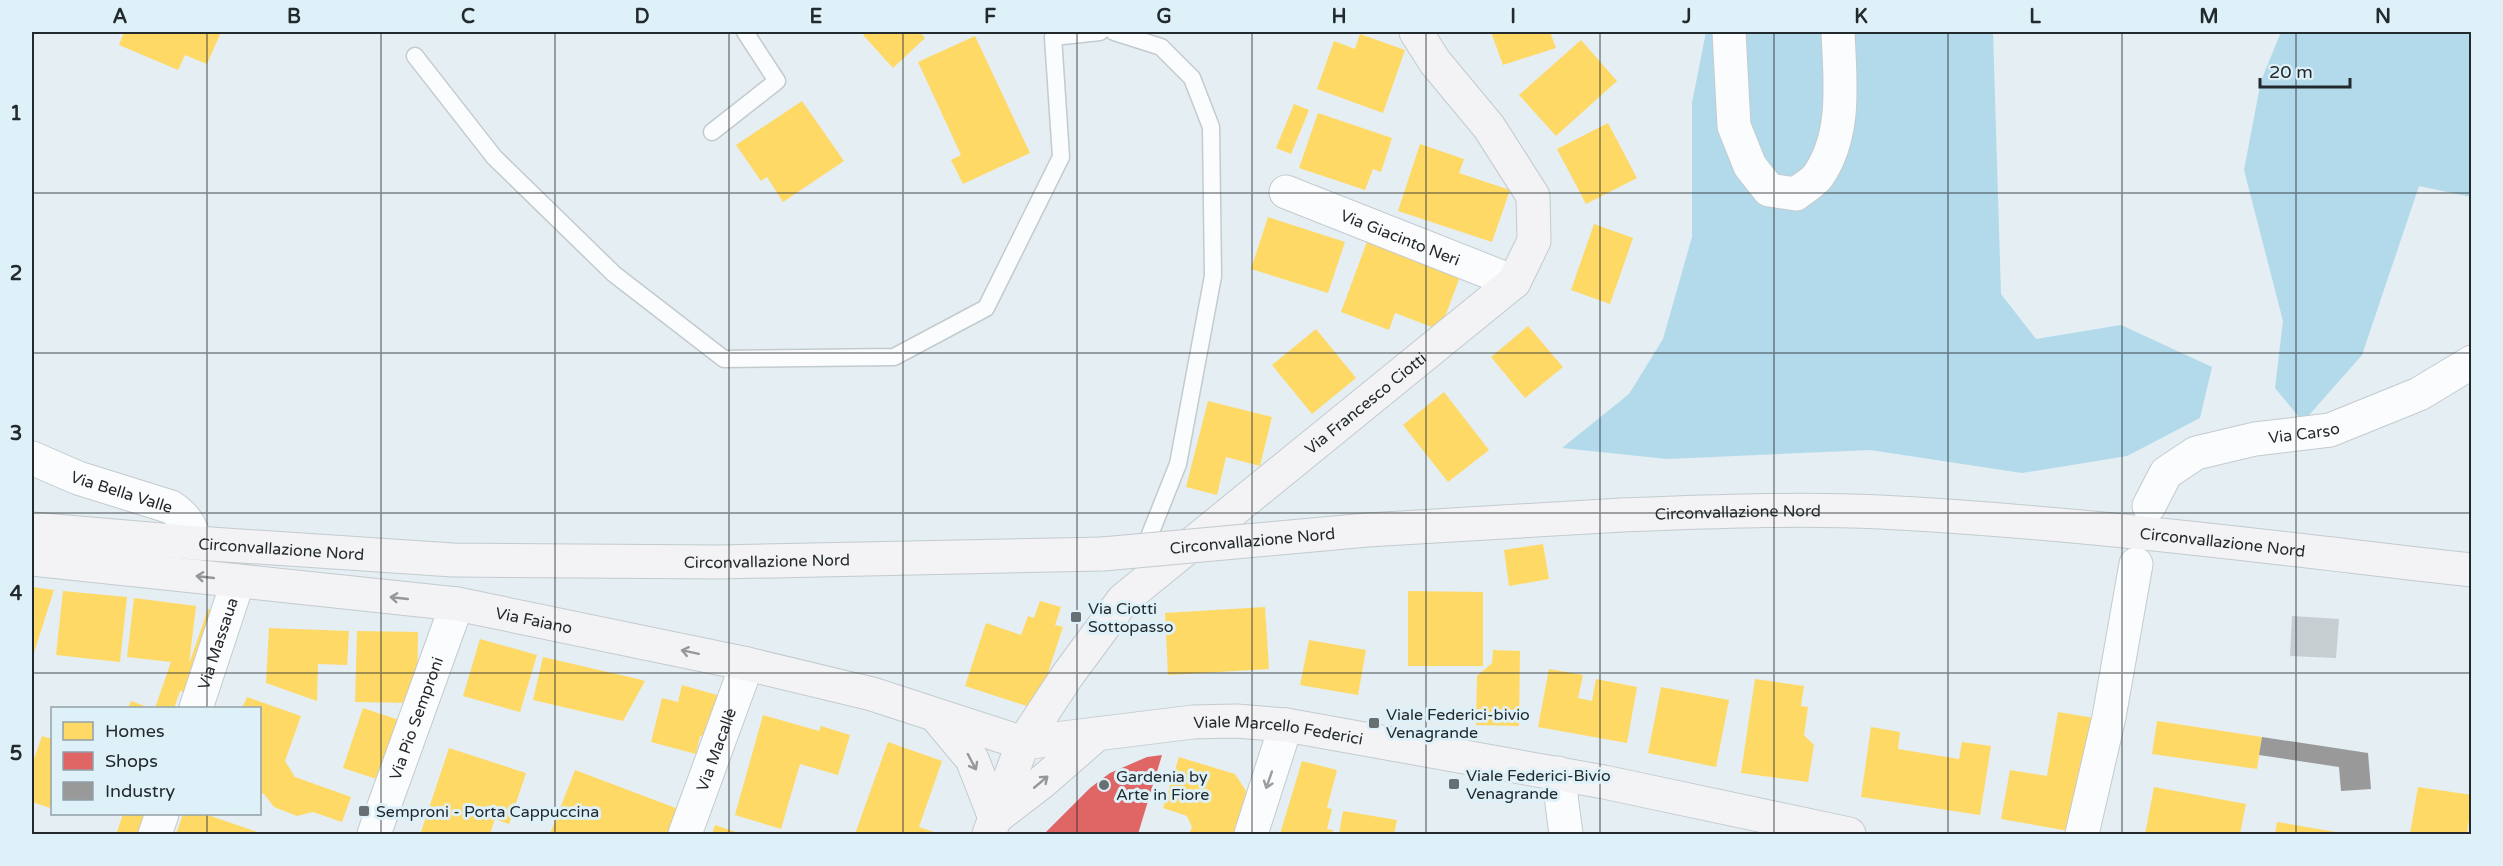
<svg xmlns="http://www.w3.org/2000/svg" width="2503" height="866" viewBox="0 0 2503 866" font-family="'Varela Round',sans-serif">
  <style>
    .green { fill: #b3daea }
    .homes { fill: #ffd966 }
    .shops { fill: #e06666 }
    .industry { fill: #999 }
    .building { fill: #c6ced2 }
    .lines { fill: none; stroke-linecap: round; stroke-linejoin: round }
    .lane-casing { stroke: #c3cbcf; stroke-width: 19 }
    .street-casing { stroke: #c3cbcf; stroke-width: 35 }
    .secondary-casing { stroke: #c3cbcf; stroke-width: 35 }
    .lane { stroke: #fbfcfd; stroke-width: 16 }
    .street { stroke: #fbfcfd; stroke-width: 33 }
    .secondary { stroke: #f3f2f4; stroke-width: 33 }
    .secondary-bridge-casing { stroke: #c3cbcf; stroke-width: 35; stroke-linecap: butt }
    .secondary-bridge { stroke: #f3f2f4; stroke-width: 33 }
    .oneway { stroke: #95989a }
    .oneway2 { stroke: #9a9e9f }
    .grid { fill: none; stroke: #232a2d; stroke-width: 1.5; stroke-opacity: 0.55 }
    .poi-dot { fill: #676f72; stroke: #def1f9; stroke-width: 2 }
    .labels { text-anchor: middle; stroke-width: 6; stroke-linejoin: round; paint-order: stroke }
    .street-label { font-size: 16px; fill: #232a2d; stroke: #def1f9 }
    .poi-label { font-size: 16px; fill: #232a2d; stroke: #def1f9; text-anchor: start }
    .neatline { fill: none; stroke: #232a2d; stroke-width: 2 }
    .grid-label { font-size: 20px; text-anchor: middle; font-weight: bold; fill: #232a2d }
  </style>
  <rect width="100%" height="100%" fill="#e4eef3"/>
  <g class="green">
    <polygon points="1706,32 1993,32 2001,294 2036,339 2121,325 2212,367 2200,418 2127,456 2022,473 1870,450 1667,459 1562,448 1629,394 1663,339 1692,237 1692,103"/>
    <polygon points="2281,32 2471,32 2471,197 2419,186 2362,355 2303,422 2275,388 2283,321 2244,170 2261,81"/>
  </g>
  <g class="homes">
    <polygon points="124,32 221,32 207,64 185,55 178,70 119,45"/>
    <polygon points="867,32 920,32 925,38 893,68 863,35"/>
    <polygon points="1491,32 1550,32 1556,48 1503,65"/>
    <polygon points="1360,34 1405,50 1383,113 1317,89 1334,41 1355,49"/>
    <polygon points="975,36 1030,153 963,184 951,160 961,155 918,62"/>
    <polygon points="1581,40 1617,81 1556,136 1519,95"/>
    <polygon points="802,101 844,161 783,202 767,177 761,181 736,145"/>
    <polygon points="1294,104 1309,110 1291,154 1276,148"/>
    <polygon points="1318,113 1392,138 1381,172 1373,169 1365,190 1299,168"/>
    <polygon points="1608,123 1637,178 1586,204 1557,149"/>
    <polygon points="1420,144 1464,159 1459,173 1510,190 1492,242 1398,211"/>
    <polygon points="1268,217 1345,242 1328,293 1251,269"/>
    <polygon points="1594,224 1633,238 1610,304 1571,290"/>
    <polygon points="1368,239 1461,274 1440,330 1395,313 1389,330 1341,312"/>
    <polygon points="1528,326 1563,367 1525,398 1491,357"/>
    <polygon points="1316,329 1356,378 1312,414 1272,365"/>
    <polygon points="1444,392 1489,450 1448,482 1403,425"/>
    <polygon points="1208,401 1272,417 1260,466 1226,457 1217,495 1186,487"/>
    <polygon points="1543,544 1549,579 1509,586 1504,550"/>
    <polygon points="32,587 54,590 32,659"/>
    <polygon points="63,591 127,597 120,662 56,655"/>
    <polygon points="1408,591 1483,592 1483,666 1408,666"/>
    <polygon points="134,598 196,606 189,664 208,609 226,615 199,697 180,691 174,708 155,708 171,662 127,657"/>
    <polygon points="1040,601 1061,607 1055,625 1063,627 1036,709 965,686 986,623 1021,635 1028,616 1034,618"/>
    <polygon points="1265,607 1269,669 1168,675 1165,613"/>
    <polygon points="269,628 349,631 347,665 318,664 317,701 266,683"/>
    <polygon points="357,631 418,632 417,703 355,702"/>
    <polygon points="480,639 537,655 520,712 463,696"/>
    <polygon points="1309,640 1366,650 1358,695 1300,685"/>
    <polygon points="1493,650 1520,651 1519,726 1476,725 1477,676 1492,663"/>
    <polygon points="543,657 638,679 645,681 623,721 533,700"/>
    <polygon points="1549,669 1583,675 1578,698 1592,701 1596,679 1637,687 1627,743 1538,727"/>
    <polygon points="1755,679 1804,686 1801,706 1808,707 1804,735 1814,745 1808,782 1741,773"/>
    <polygon points="682,685 724,697 713,739 700,736 696,754 651,742 662,698 678,702"/>
    <polygon points="1661,687 1729,700 1716,767 1648,753"/>
    <polygon points="247,697 301,716 285,761 295,777 351,797 342,822 313,812 297,816 274,807 264,794 260,793 260,708 242,708"/>
    <polygon points="131,701 150,708 128,708"/>
    <polygon points="363,708 411,724 392,784 343,768"/>
    <polygon points="2058,712 2100,719 2080,833 2001,819 2010,770 2047,776"/>
    <polygon points="763,715 819,731 821,726 850,735 838,775 800,764 781,829 735,815"/>
    <polygon points="2157,721 2262,737 2257,769 2152,754"/>
    <polygon points="1871,727 1900,732 1898,749 1959,759 1962,742 1991,746 1980,815 1861,797"/>
    <polygon points="42,736 52,739 52,800 50,808 32,802 32,758 34,759"/>
    <polygon points="888,742 942,761 919,827 940,834 855,834"/>
    <polygon points="449,748 526,773 509,824 495,819 490,834 427,834 421,832"/>
    <polygon points="1179,757 1235,774 1257,808 1248,834 1189,834 1192,827 1187,816 1163,808"/>
    <polygon points="1302,761 1337,770 1327,808 1332,809 1327,829 1333,830 1332,834 1280,834"/>
    <polygon points="575,770 689,813 681,834 550,834"/>
    <polygon points="2154,787 2246,804 2240,834 2145,834"/>
    <polygon points="2418,787 2472,795 2467,834 2410,834"/>
    <polygon points="1343,811 1397,820 1394,834 1339,834"/>
    <polygon points="123,814 153,814 146,834 124,834 117,832"/>
    <polygon points="183,814 205,814 263,834 176,834"/>
    <polygon points="2277,822 2342,833 2342,834 2275,834"/>
    <polygon points="715,825 742,834 712,834"/>
  </g>
  <polygon class="shops" points="1162,755 1138,834 1044,834 1090,788 1110,773 1147,757"/>
  <polygon class="industry" points="2262,737 2368,753 2371,789 2341,791 2339,767 2259,755"/>
  <polygon class="building" points="2292,616 2339,619 2336,658 2290,656"/>
  <g class="lines">
    <defs>
      <g id="lane">
        <polyline points="1114,32 1161,47 1192,78 1211,127 1213,276 1178,464 1143,552"/>
        <polyline points="415,56 494,157 614,274 724,359 894,357 986,308 1061,157 1053,37 1100,32"/>
        <polyline points="712,132 777,81 745,32"/>
      </g>
      <g id="street">
        <path d="M1729,32L1734,126L1750,166L1769,190L1796,194C1803,188 1813,183 1818,176C1847,134 1840,80 1838,32"/>
        <path id="s1" d="M1286,192L1514,282"/>
        <path id="s2" d="M32,458L78,478L171,507C186,517 191,526 196,543"/>
        <path id="s3" d="M2149,506L2166,473L2196,453L2255,439L2330,430L2419,394L2472,362"/>
        <path id="s4" d="M196,708L238,581"/>
        <polyline points="1558,773 1566,834"/>
        <polyline points="155,834 162,814"/>
        <path id="s5" d="M374,834L457,604"/>
        <path id="s6" d="M685,834L747,664"/>
        <polyline points="1251,834 1286,725"/>
        <polyline points="2082,834 2109,717 2136,564"/>
      </g>
      <g id="secondary">
        <path id="s7" d="M1622,515C1708,512 1794,508 1880,512C2078,522 2275,548 2472,570"/>
        <path id="s8" d="M32,529L196,543L453,560L720,562L1103,554"/>
        <path id="s9" d="M32,559L457,604L747,664L872,694L1023,743L1193,722L1236,721L1286,725L1604,782L1849,834"/>
        <polyline points="936,716 972,759 995,818"/>
        <polyline points="995,818 1042,782 1097,734"/>
        <path id="s10" d="M989,834L1023,743L1067,676L1123,600L1514,282L1534,241L1533,196L1489,127L1435,62L1416,32"/>
      </g>
    </defs>
    <use href="#lane" class="lane-casing"/>
    <use href="#street" class="street-casing"/>
    <use href="#secondary" class="secondary-casing"/>
    <use href="#lane" class="lane"/>
    <use href="#street" class="street"/>
    <use href="#secondary" class="secondary"/>
    <defs>
      <g id="secondary-bridge">
        <path id="s11" d="M1103,554L1367,530L1622,515"/>
      </g>
    </defs>
    <use href="#secondary-bridge" class="secondary-bridge-casing"/>
    <use href="#secondary-bridge" class="secondary-bridge"/>
  </g>
  <defs><path id="oneway-shaft" d="M-6 0H5M1.5-3L5.5 0L1.5 3" fill="none" stroke-width="1.6" stroke-linecap="round" stroke-linejoin="round" transform="scale(1.5)"/></defs>
  <g class="oneway">
    <use href="#oneway-shaft" transform="translate(205 577) rotate(-174)"/>
    <use href="#oneway-shaft" transform="translate(399 598) rotate(-174)"/>
    <use href="#oneway-shaft" transform="translate(690 652) rotate(-168)"/>
    <use href="#oneway-shaft" transform="translate(972 762) rotate(62)"/>
    <use href="#oneway-shaft" transform="translate(1041 782) rotate(-40)"/>
  </g>
  <use class="oneway2" href="#oneway-shaft" transform="translate(1269 780) rotate(109)"/>
  <path class="grid" d="M207,32V708M381,32V834M555,32V834M729,32V834M903,32V834M1077,32V834M1252,32V834M1426,32V834M1600,32V834M1774,32V834M1948,32V834M2122,32V834M2296,32V834M32,193H2472M32,353H2472M32,513H2472M32,673H2472M207,814V834"/>
  <g class="poi-dot">
    <rect x="1070" y="611" width="12" height="12" rx="3"/>
    <rect x="1368" y="717" width="12" height="12" rx="3"/>
    <rect x="1448" y="778" width="12" height="12" rx="3"/>
    <circle cx="1104" cy="785" r="6"/>
    <rect x="358" y="805" width="12" height="12" rx="3"/>
  </g>
  <g class="labels">
    <g class="street-label">
      <text dy="6" stroke="none"><textPath href="#s1" startOffset="123">Via Giacinto Neri</textPath></text>
      <text dy="6" stroke="none"><textPath href="#s10" startOffset="584">Via Francesco Ciotti</textPath></text>
      <text dy="6" stroke="none"><textPath href="#s3" startOffset="183">Via Carso</textPath></text>
      <text dy="6" stroke="none"><textPath href="#s2" startOffset="96">Via Bella Valle</textPath></text>
      <text dy="6" stroke="none"><textPath href="#s7" startOffset="116">Circonvallazione Nord</textPath></text>
      <text dy="6" stroke="none"><textPath href="#s11" startOffset="150">Circonvallazione Nord</textPath></text>
      <text dy="6" stroke="none"><textPath href="#s7" startOffset="602">Circonvallazione Nord</textPath></text>
      <text dy="6" stroke="none"><textPath href="#s8" startOffset="250">Circonvallazione Nord</textPath></text>
      <text dy="6" stroke="none"><textPath href="#s8" startOffset="736">Circonvallazione Nord</textPath></text>
      <text dy="6" stroke="none"><textPath href="#s9" startOffset="506">Via Faiano</textPath></text>
      <text dy="6" stroke="none"><textPath href="#s4" startOffset="68">Via Massaua</textPath></text>
      <text dy="6" stroke="none"><textPath href="#s5" startOffset="123">Via Pio Semproni</textPath></text>
      <text dy="6" stroke="none"><textPath href="#s9" startOffset="1268">Viale Marcello Federici</textPath></text>
      <text dy="6" stroke="none"><textPath href="#s6" startOffset="90">Via Macallè</textPath></text>
    </g>
    <g class="poi-label">
      <text x="1088" y="614">Via Ciotti<tspan x="1088" dy="18">Sottopasso</tspan></text>
      <text x="1386" y="720">Viale Federici-bivio<tspan x="1386" dy="18">Venagrande</tspan></text>
      <text x="1466" y="781">Viale Federici-Bivio<tspan x="1466" dy="18">Venagrande</tspan></text>
      <text x="1116" y="782">Gardenia by<tspan x="1116" dy="18">Arte in Fiore</tspan></text>
      <text x="376" y="817">Semproni - Porta Cappuccina</text>
    </g>
  </g>
  <rect width="2503" height="866" fill="none" stroke="#def1f9" stroke-width="66"/>
  <rect x="51" y="707" width="210" height="108" fill="#def1f9" stroke="#93a1a7" stroke-width="1.5"/>
  <rect x="63" y="722" width="30" height="18" fill="#ffd966" stroke="#93a1a7" stroke-width="1.5"/>
  <text x="105" y="737" font-size="18" fill="#232a2d">Homes</text>
  <rect x="63" y="752" width="30" height="18" fill="#e06666" stroke="#93a1a7" stroke-width="1.5"/>
  <text x="105" y="767" font-size="18" fill="#232a2d">Shops</text>
  <rect x="63" y="782" width="30" height="18" fill="#999999" stroke="#93a1a7" stroke-width="1.5"/>
  <text x="105" y="797" font-size="18" fill="#232a2d">Industry</text>
  <path d="M2260 78v9h90v-9" fill="none" stroke="#232a2d" stroke-width="3"/>
  <text x="2269" y="78" font-size="18" fill="#232a2d" stroke="#def1f9" stroke-width="4.5" paint-order="stroke">20 m</text>
  <rect x="33" y="33" width="2437" height="800" class="neatline"/>
  <g class="grid-label">
    <text x="120" y="23">A</text>
    <text x="294" y="23">B</text>
    <text x="468" y="23">C</text>
    <text x="642" y="23">D</text>
    <text x="816" y="23">E</text>
    <text x="990" y="23">F</text>
    <text x="1164" y="23">G</text>
    <text x="1339" y="23">H</text>
    <text x="1513" y="23">I</text>
    <text x="1687" y="23">J</text>
    <text x="1861" y="23">K</text>
    <text x="2035" y="23">L</text>
    <text x="2209" y="23">M</text>
    <text x="2383" y="23">N</text>
    <text x="16" y="120">1</text>
    <text x="16" y="280">2</text>
    <text x="16" y="440">3</text>
    <text x="16" y="600">4</text>
    <text x="16" y="760">5</text>
  </g>
</svg>
